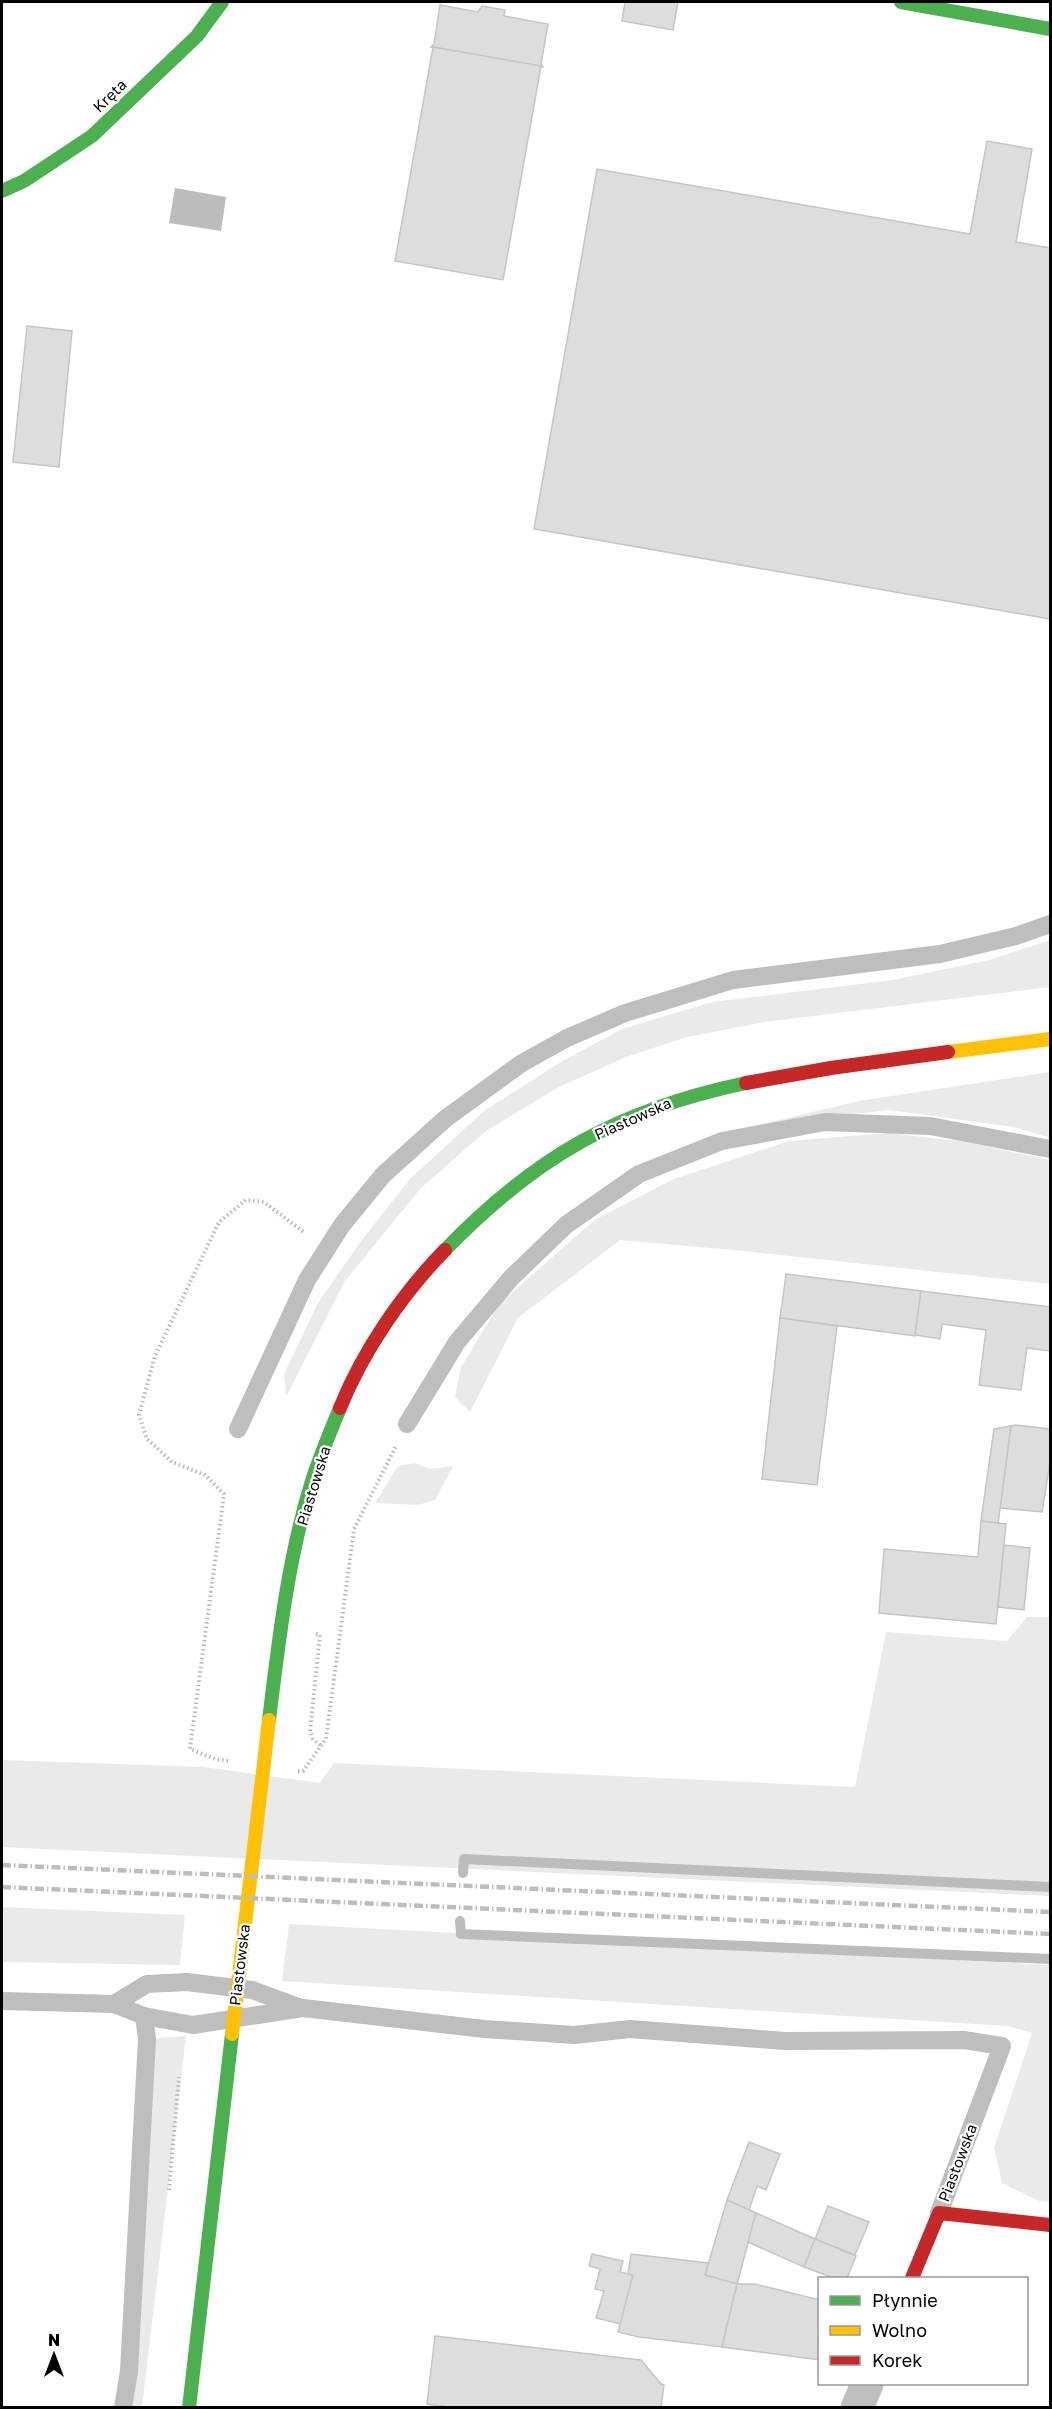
<svg xmlns="http://www.w3.org/2000/svg" width="1052" height="2409" viewBox="0 0 1052 2409" font-family="'Golos Text',sans-serif">
  <style>
    .grass { fill: #eaeaea }
    .water { fill: #bcbcbc }
    .lines { fill: none; stroke-linecap: round; stroke-linejoin: round }
    .stream { stroke: #bcbcbc; stroke-width: 10 }
    .building { fill: #ddd; stroke: #c5c5c5; stroke-width: 1.5 }
    .path { stroke: #b8b8b8; stroke-width: 4; stroke-dasharray: 1.5 3; stroke-linecap: butt }
    .lane { stroke: #bebebe; stroke-width: 18 }
    .street { stroke: #bebebe; stroke-width: 33 }
    .fast { stroke: #4caf50; stroke-width: 14 }
    .slow { stroke: #ffc107; stroke-width: 14 }
    .jam { stroke: #c62828; stroke-width: 14 }
    .rail { stroke: #bdbdbd; stroke-width: 4.5; stroke-dasharray: 9 3 1.5 3; stroke-linecap: butt }
    .labels { text-anchor: middle; stroke-width: 4.5; stroke-linejoin: round; paint-order: stroke }
    .street-label { font-size: 15px; fill: #000; stroke: #fff }
  </style>
  <rect width="100%" height="100%" fill="#fff"/>
  <g class="grass">
    <polygon points="1050,940 1050,987 764,1022 687,1037 626,1057 559,1087 486,1131 421,1188 345,1281 286,1397 284,1374 318,1303 361,1241 410,1179 484,1111 559,1063 622,1029 712,1002 893,980 989,960"/>
    <polygon points="1050,1072 1050,1138 1014,1127 889,1110 753,1126 859,1101"/>
    <polygon points="889,1133 966,1142 1050,1160 1050,1284 733,1250 620,1240 518,1318 470,1412 455,1397 461,1367 500,1303 596,1219 674,1179 789,1141"/>
    <polygon points="415,1463 430,1469 453,1466 435,1500 418,1505 375,1503 398,1466"/>
    <polygon points="1027,1617 1050,1617 1050,1896 2,1847 2,1760 204,1767 320,1783 334,1763 855,1787 886,1632 1007,1641"/>
    <polygon points="2,1907 185,1915 180,1965 2,1962"/>
    <polygon points="289,1924 1050,1965 1050,2202 1039,2201 1002,2183 994,2148 1032,2033 1008,2026 282,1981"/>
    <polygon points="186,2036 142,2407 121,2408 147,2039"/>
  </g>
  <polygon class="water" points="175,188 226,197 221,231 169,223"/>
  <g class="lines">
    <g class="stream">
      <polyline points="463,1873 464,1859 1050,1887"/>
      <polyline points="460,1921 461,1934 1050,1959"/>
    </g>
  </g>
  <g class="building">
    <polygon points="625,2 678,2 673,30 622,21"/>
    <polygon points="440,5 478,12 482,6 505,10 504,16 548,24 541,64 543,67 431,47 434,44"/>
    <polygon points="433,47 541,66 503,280 395,261"/>
    <polygon points="987,141 1032,149 1016,242 1050,248 1050,619 534,529 597,169 970,234"/>
    <polygon points="27,326 72,331 59,467 13,462"/>
    <polygon points="786,1274 921,1291 915,1336 780,1318"/>
    <polygon points="921,1291 1050,1307 1050,1351 1027,1348 1021,1390 979,1385 986,1330 942,1324 940,1339 915,1335"/>
    <polygon points="780,1318 837,1326 817,1485 762,1479"/>
    <polygon points="1016,1425 1050,1429 1050,1462 1042,1512 1000,1508 1011,1426"/>
    <polygon points="1011,1426 998,1524 981,1521 994,1429"/>
    <polygon points="981,1521 1006,1524 996,1624 879,1613 884,1549 978,1557"/>
    <polygon points="1004,1545 1030,1548 1024,1610 998,1607"/>
    <polygon points="749,2142 780,2154 766,2190 757,2186 749,2210 727,2200"/>
    <polygon points="727,2200 756,2213 737,2284 705,2275"/>
    <polygon points="828,2206 869,2222 855,2255 815,2239"/>
    <polygon points="756,2213 815,2239 804,2267 748,2242"/>
    <polygon points="815,2239 856,2256 847,2278 834,2278 804,2267"/>
    <polygon points="592,2254 623,2261 620,2272 633,2275 621,2324 596,2318 604,2291 595,2289 600,2269 589,2266"/>
    <polygon points="631,2254 708,2263 705,2275 737,2284 722,2347 639,2337 618,2332 633,2275 628,2274"/>
    <polygon points="737,2284 755,2284 820,2300 820,2360 722,2347"/>
    <polygon points="435,2336 641,2360 661,2384 664,2385 661,2408 456,2408 427,2404"/>
  </g>
  <g class="lines">
    <g class="path">
      <polyline points="316,1634 320,1635 310,1731 313,1739 321,1746"/>
      <polyline points="228,1761 215,1759 190,1749 224,1494 205,1475 172,1462 147,1439 139,1415 155,1356 219,1222 246,1200 264,1202 305,1233"/>
      <polyline points="298,1771 303,1771 326,1739 354,1529 396,1446"/>
      <polyline points="169,2190 179,2077"/>
    </g>
    <g class="lane">
      <polyline points="407,1424 457,1342 511,1278 566,1225 639,1174 722,1141 825,1122 930,1126 1050,1149"/>
      <polyline points="238,1429 307,1280 342,1225 383,1175 445,1119 522,1063 567,1038 625,1013 733,980 940,954 1016,936 1050,924"/>
      <polyline points="2,2001 114,2004 144,2016 193,2025 303,2008 484,2029 574,2035 630,2029 785,2041 964,2040 1002,2046 939,2213"/>
      <polyline points="114,2004 147,1984 187,1982 252,1990 301,2008"/>
      <polyline points="123,2408 129,2371 147,2039 144,2016"/>
    </g>
    <polyline class="street" points="857,2408 867,2384"/>
    <g class="fast">
      <polyline points="901,2 1050,29"/>
      <polyline points="2,191 24,181 92,136 197,36 222,2"/>
      <path d="M445,1250C536,1156 618,1110 746,1083"/>
      <path d="M269,1720C279,1639 288,1558 312,1481C320,1456 330,1432 340,1408"/>
      <polyline points="189,2408 232,2034"/>
    </g>
    <g class="slow">
      <polyline points="948,1052 1050,1039"/>
      <polyline points="232,2034 269,1720"/>
    </g>
    <g class="jam">
      <polyline points="746,1083 831,1068 948,1052"/>
      <path d="M340,1408C363,1351 402,1294 445,1250"/>
      <polyline points="912,2278 939,2213 1050,2225"/>
    </g>
    <g class="rail">
      <polyline points="2,1865 1050,1912"/>
      <polyline points="2,1887 1050,1934"/>
    </g>
  </g>
  <g class="labels">
    <g class="street-label">
      <text transform="translate(110 96) rotate(-44)" y="5">Kręta</text>
      <text transform="translate(633 1119) rotate(-24)" y="5">Piastowska</text>
      <text transform="translate(314 1486) rotate(-73)" y="5">Piastowska</text>
      <text transform="translate(240 1965) rotate(-83)" y="5">Piastowska</text>
      <text transform="translate(958 2163) rotate(-69)" y="5">Piastowska</text>
    </g>
  </g>
  <rect width="1052" height="2409" fill="none" stroke="#000000" stroke-width="6"/>
  <rect x="818" y="2277" width="210" height="108" fill="#ffffff" stroke="#999999" stroke-width="1.5"/>
  <rect x="830" y="2296" width="30" height="9" fill="#4caf50" stroke="#999999" stroke-width="1.5"/>
  <text x="872" y="2307" font-size="18" fill="#000000">Płynnie</text>
  <rect x="830" y="2326" width="30" height="9" fill="#ffc107" stroke="#999999" stroke-width="1.5"/>
  <text x="872" y="2337" font-size="18" fill="#000000">Wolno</text>
  <rect x="830" y="2356" width="30" height="9" fill="#c62828" stroke="#999999" stroke-width="1.5"/>
  <text x="872" y="2367" font-size="18" fill="#000000">Korek</text>
  <g transform="translate(54 2355)" stroke="#ffffff" stroke-width="4.5" paint-order="stroke">
  <path d="M0-4.5L10 22L0 15L-10 22Z" fill="#000000"/>
  <text y="-9" font-size="16" font-weight="bold" text-anchor="middle" fill="#000000">N</text>
  </g>
</svg>
